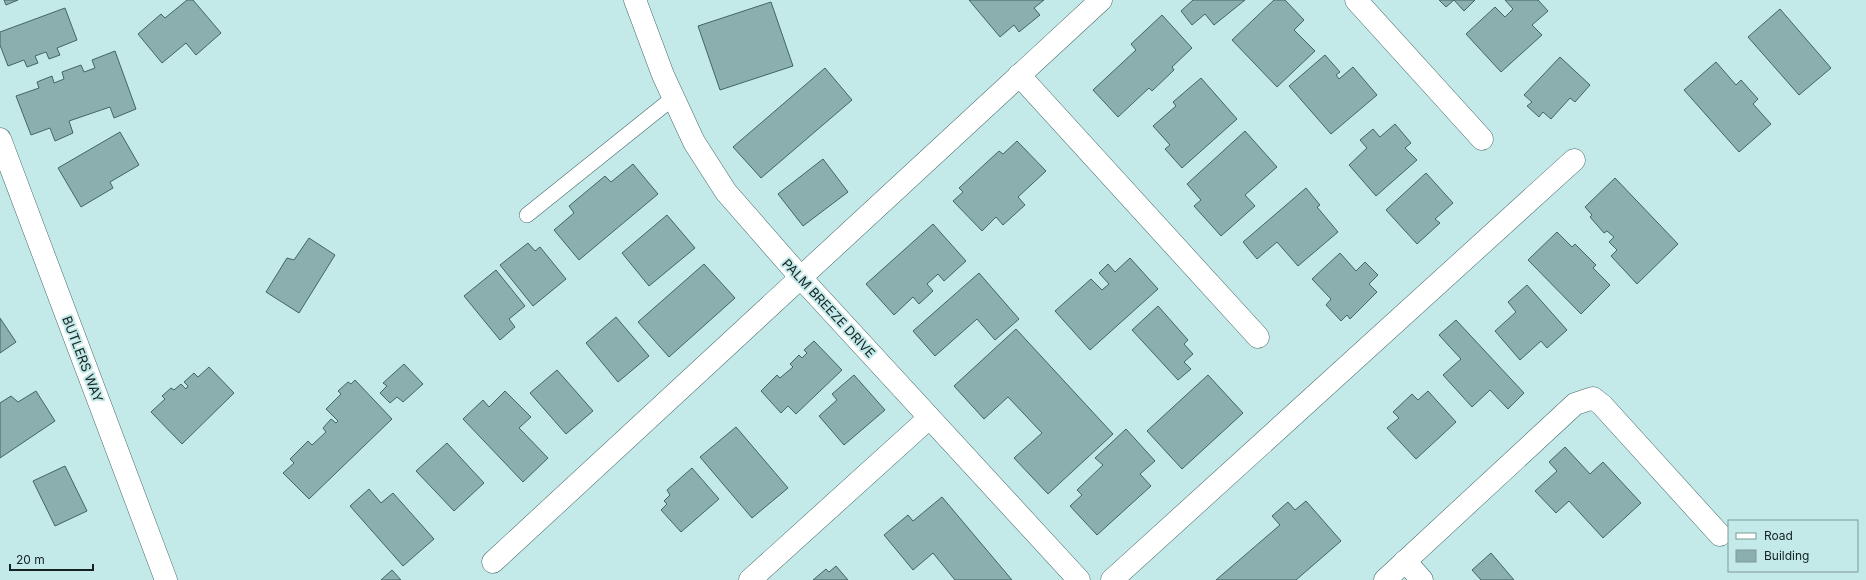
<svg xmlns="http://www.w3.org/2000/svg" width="1866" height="580" viewBox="0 0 1866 580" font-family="Inter,sans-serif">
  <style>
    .building { fill: #8aafae; stroke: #436564 }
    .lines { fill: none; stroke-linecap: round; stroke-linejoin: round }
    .service-casing { stroke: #476a69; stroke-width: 16 }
    .minor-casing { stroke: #476a69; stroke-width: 23 }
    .service { stroke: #fff; stroke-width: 15 }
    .minor { stroke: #fff; stroke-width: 22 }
    .labels { text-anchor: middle; stroke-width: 4; stroke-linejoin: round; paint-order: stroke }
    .street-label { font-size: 13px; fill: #132121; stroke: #c3e9e8 }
  </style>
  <rect width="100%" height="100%" fill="#c3e9e8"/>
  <g class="building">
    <polygon points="4,0 18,0 6,5"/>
    <polygon points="187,0 193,0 221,33 196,55 186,43 162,63 138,34 161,14 165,18"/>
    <polygon points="969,0 1044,0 1034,8 1040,15 1019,32 1014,25 1000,37"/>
    <polygon points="1193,0 1245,0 1214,25 1205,14 1192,25 1181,11"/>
    <polygon points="1274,0 1285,0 1304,20 1294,30 1315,51 1277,87 1232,40"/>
    <polygon points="1439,0 1475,0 1464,11 1454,0 1446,7"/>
    <polygon points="1505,0 1538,0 1548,11 1532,25 1542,35 1501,72 1466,34 1495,7 1505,17 1513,9"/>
    <polygon points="771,2 793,66 720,90 698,26"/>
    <polygon points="65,8 77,40 57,48 60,55 49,59 46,52 35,56 38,63 27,67 24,60 8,66 0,45 0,32"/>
    <polygon points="1780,9 1831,68 1799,95 1748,37"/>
    <polygon points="1162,15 1192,48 1172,67 1174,70 1152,91 1149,88 1118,117 1093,90 1136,50 1131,44"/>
    <polygon points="115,51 136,109 114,118 110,107 69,121 73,133 55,141 50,128 31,135 16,96 39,88 37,82 52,76 54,83 64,79 62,72 81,65 84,72 95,68 92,60"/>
    <polygon points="1325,55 1340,72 1336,75 1339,79 1353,67 1377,95 1331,134 1289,86"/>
    <polygon points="1560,57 1590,85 1575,102 1570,98 1551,119 1543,112 1539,117 1527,106 1532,102 1524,95"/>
    <polygon points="1716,62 1736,85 1741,80 1758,99 1753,104 1771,124 1739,152 1684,90"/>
    <polygon points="825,68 852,100 761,178 733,147"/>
    <polygon points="1201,78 1237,119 1182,168 1165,149 1170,145 1153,126 1176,106 1173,102"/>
    <polygon points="1395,124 1411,143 1405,148 1417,160 1376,196 1349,165 1367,148 1360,140 1373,129 1380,137"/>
    <polygon points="1245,131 1277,167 1245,195 1255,206 1221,236 1194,206 1201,200 1187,184"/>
    <polygon points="120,132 139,165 110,182 113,188 81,207 58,168"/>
    <polygon points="1017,141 1046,171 1018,197 1025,205 1003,225 996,217 982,231 953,201 963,192 959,188 999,151 1003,154"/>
    <polygon points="823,159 848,192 803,226 778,194"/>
    <polygon points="633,164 658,194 579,260 554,230 574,213 569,206 605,176 611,182"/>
    <polygon points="1426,173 1453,203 1435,219 1440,223 1417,244 1386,210"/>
    <polygon points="1615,178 1678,244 1637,284 1611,256 1617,250 1609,242 1614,237 1607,231 1604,233 1590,217 1592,215 1585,207"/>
    <polygon points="1306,188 1320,205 1317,207 1338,232 1298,266 1277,242 1257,259 1243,242"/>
    <polygon points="667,215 695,248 649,286 622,253"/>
    <polygon points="933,224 966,261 944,281 938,274 927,284 933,291 919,304 913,297 894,315 866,284"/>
    <polygon points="1557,232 1572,247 1575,244 1596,265 1593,268 1610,285 1581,314 1528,260"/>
    <polygon points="309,238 335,255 299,313 266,292 287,258 294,260"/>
    <polygon points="528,243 535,251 540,247 566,279 533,306 500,265"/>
    <polygon points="1340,253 1356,271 1365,262 1378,275 1369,284 1377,292 1350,319 1347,315 1341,321 1326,305 1331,299 1312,279"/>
    <polygon points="1130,258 1158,289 1090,350 1055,311 1091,279 1102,290 1109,284 1099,273 1108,264 1115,272"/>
    <polygon points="704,264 735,298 669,357 638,322"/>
    <polygon points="496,270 525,306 509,319 515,327 500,340 464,296"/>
    <polygon points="979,273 1019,319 995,340 977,319 935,356 913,331"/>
    <polygon points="1527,285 1567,330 1547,348 1541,341 1520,360 1495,331 1516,312 1508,302"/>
    <polygon points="1158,306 1188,340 1184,344 1193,354 1184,362 1191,369 1178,380 1132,330"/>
    <polygon points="616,317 649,356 618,382 586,343"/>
    <polygon points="0,318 16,342 0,353"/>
    <polygon points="1456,320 1524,393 1508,409 1490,390 1472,407 1443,375 1461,359 1439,335"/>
    <polygon points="1016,329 1113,434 1048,494 1014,458 1042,433 1008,397 984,419 954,386"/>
    <polygon points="814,341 842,370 796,414 788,406 781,413 761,391 777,375 780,378 793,367 790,364 799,355 802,358 807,353 804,350"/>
    <polygon points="404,364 423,384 403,402 397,397 390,403 380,393 387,386 383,383"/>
    <polygon points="209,367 234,393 182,444 151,412 165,399 162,396 171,388 174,390 181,384 186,389 188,386 184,382 194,373 198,377"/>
    <polygon points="557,370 593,411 566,434 530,393"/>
    <polygon points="854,375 885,410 844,445 819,416 837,400 832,394"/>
    <polygon points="1208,375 1243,413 1182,469 1147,431"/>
    <polygon points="355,380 392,419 309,499 283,473 294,463 290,459 308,441 312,445 326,432 323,428 331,419 336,423 338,421 326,409 341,394 338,391 348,382 351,384"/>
    <polygon points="36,391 55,421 0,458 0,403 11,396 18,402"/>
    <polygon points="505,391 531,417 519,428 548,458 523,482 463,419 483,400 489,407"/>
    <polygon points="1428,391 1456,422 1416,459 1387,428 1399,418 1393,412 1412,394 1418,400"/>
    <polygon points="736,427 788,488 752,518 700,457"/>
    <polygon points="1126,429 1155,461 1140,474 1151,486 1097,535 1070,506 1082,495 1077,490 1103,465 1095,458"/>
    <polygon points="447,443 484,483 454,511 416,471"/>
    <polygon points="1565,447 1590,474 1603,462 1641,503 1603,538 1569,501 1556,513 1535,491 1557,471 1549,462"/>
    <polygon points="65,466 87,511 55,526 33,481"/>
    <polygon points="692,468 719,499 681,532 661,510 667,504 664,501 670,495 667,490"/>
    <polygon points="369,489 381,503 393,493 434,539 403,566 350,506"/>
    <polygon points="942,497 1012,580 955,580 933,553 913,570 884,535 908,515 913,521"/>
    <polygon points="1306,501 1341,541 1296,580 1216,580 1280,525 1272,516 1288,502 1295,510"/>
    <polygon points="1491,553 1514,580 1481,580 1472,570"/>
    <polygon points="836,566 848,580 813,580 826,569 829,572"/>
    <polygon points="392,570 401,580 381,580"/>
  </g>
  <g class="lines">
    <defs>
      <polyline id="service" points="527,215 673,98"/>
      <g id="minor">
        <polyline points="635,0 663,75 694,142 726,192 802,279 1079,580"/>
        <polyline points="1356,0 1482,139"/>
        <polyline points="1019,75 1258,337"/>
        <polyline points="0,139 166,580"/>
        <polyline points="1405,561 1422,580"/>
        <polyline points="493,562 1101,0"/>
        <polyline points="750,580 929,418"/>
        <polyline points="1112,580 1574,160"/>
        <polyline points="1385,580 1575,404 1593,398 1602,405 1720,535"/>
      </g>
    </defs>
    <use href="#service" class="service-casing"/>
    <use href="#minor" class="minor-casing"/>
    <use href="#service" class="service"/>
    <use href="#minor" class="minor"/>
  </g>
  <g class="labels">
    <g class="street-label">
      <text transform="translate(829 308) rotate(47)" y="5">PALM BREEZE DRIVE</text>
      <text transform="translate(83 359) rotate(69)" y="5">BUTLERS WAY</text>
    </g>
  </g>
  <rect x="1728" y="520" width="130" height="52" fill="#c3e9e8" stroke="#7d9998"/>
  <rect x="1736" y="533" width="20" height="6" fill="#ffffff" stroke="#7d9998"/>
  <text x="1764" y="540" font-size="12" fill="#132121">Road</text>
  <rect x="1736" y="550" width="20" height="12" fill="#8aafae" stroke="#7d9998"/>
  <text x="1764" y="560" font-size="12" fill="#132121">Building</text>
  <path d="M10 564v6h83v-6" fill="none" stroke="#132121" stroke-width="2"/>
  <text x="16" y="564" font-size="12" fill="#132121" stroke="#c3e9e8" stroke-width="3" paint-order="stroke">20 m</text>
</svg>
